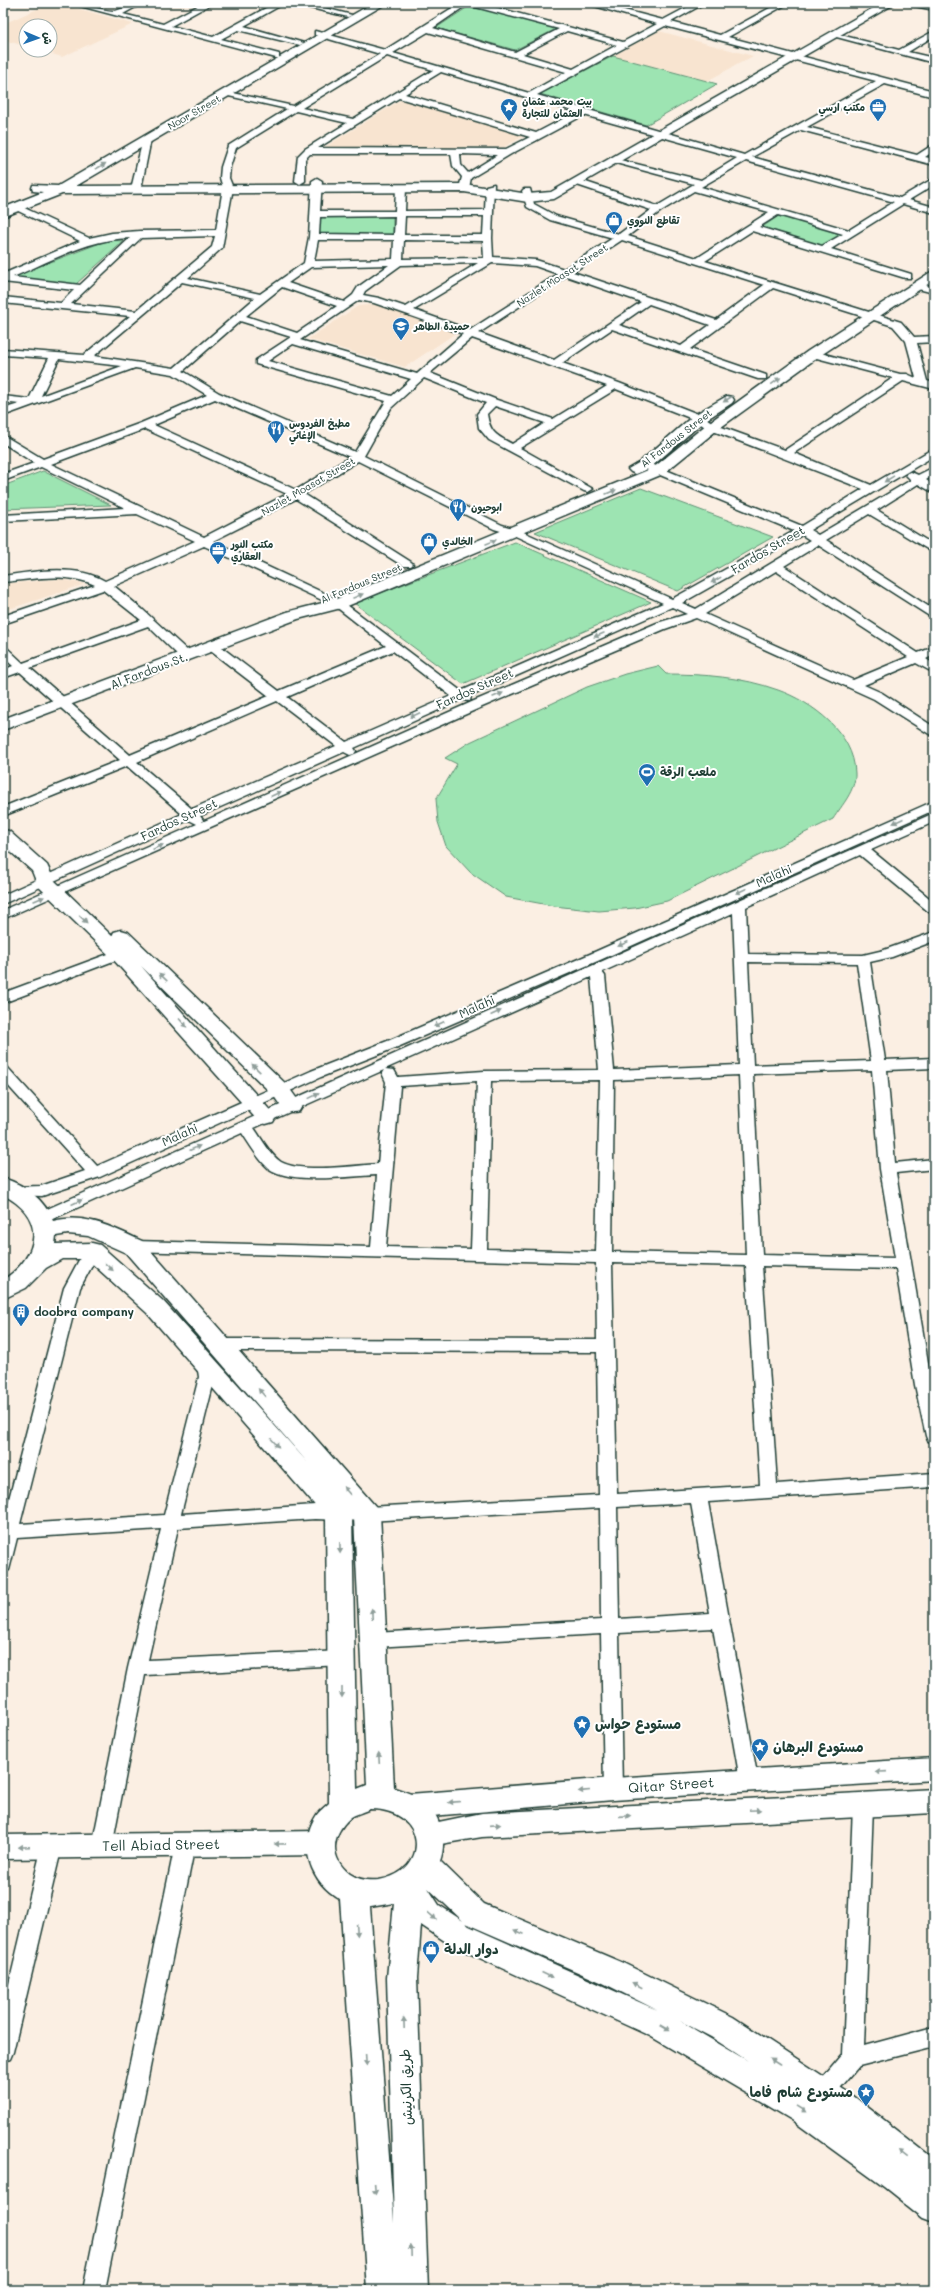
<svg xmlns="http://www.w3.org/2000/svg" width="937" height="2293" viewBox="0 0 937 2293" font-family="Mali,'Playpen Sans Arabic',sans-serif">
  <style>
    .built { fill: #f8e4d0 }
    .green { fill: #9de4b2; stroke: #5e9073 }
    .lines { fill: none; stroke-linecap: round; stroke-linejoin: round }
    .street-casing { stroke: #1f3d34; stroke-width: 3 }
    .secondary-casing { stroke: #1f3d34; stroke-width: 3 }
    .primary-casing { stroke: #1f3d34; stroke-width: 3 }
    .street { fill: #fff; fill-rule: evenodd }
    .secondary { fill: #fff; fill-rule: evenodd }
    .primary { fill: #fff; fill-rule: evenodd }
    .oneway { fill: #8f9e9a }
    .labels { text-anchor: middle; stroke-width: 4; stroke-linejoin: round; paint-order: stroke }
    .far-poi-label { font-size: 10px; font-weight: bold; fill: #1f3d34; stroke: #fff; text-anchor: start }
    .far-street-label { font-size: 10px; fill: #1f3d34; stroke: #fff }
    .street-label { font-size: 12px; fill: #1f3d34; stroke: #fff }
    .poi-label { font-size: 12px; font-weight: bold; fill: #1f3d34; stroke: #fff; text-anchor: start }
    .near-poi-label { font-size: 14px; font-weight: bold; fill: #1f3d34; stroke: #fff; text-anchor: start }
    .near-street-label { font-size: 14px; fill: #1f3d34; stroke: #fff }
  </style>
  <rect width="100%" height="100%" fill="#fbefe3"/>
  <filter id="ink" filterUnits="userSpaceOnUse"><feTurbulence type="fractalNoise" baseFrequency=".025" numOctaves="2"/><feDisplacementMap in="SourceGraphic" scale="8" xChannelSelector="R" yChannelSelector="G"/><feConvolveMatrix kernelMatrix="1 2 1 2 8 2 1 2 1" color-interpolation-filters="sRGB"/></filter>
  <g filter="url(#ink)">
    <g class="built">
      <polygon points="51,3 58,3 133,24 62,57 39,50 50,50 50,26 26,26 26,46 3,40 3,24"/>
      <polygon points="659,31 753,56 707,81 613,56"/>
      <polygon points="401,100 524,136 504,147 325,147"/>
      <polygon points="378,304 456,333 405,367 308,339 358,306"/>
      <polygon points="60,579 85,584 3,611 3,584"/>
    </g>
    <g class="green">
      <polygon points="471,5 556,29 515,50 436,28"/>
      <polygon points="613,56 707,81 717,84 646,125 540,94"/>
      <polygon points="780,215 844,234 822,246 761,228"/>
      <polygon points="320,216 393,216 393,235 319,234"/>
      <polygon points="108,240 124,241 76,284 11,277"/>
      <polygon points="43,471 111,505 3,509 3,486"/>
      <polygon points="641,488 773,537 678,591 535,532"/>
      <polygon points="515,542 651,602 463,684 354,603"/>
      <path d="M658,666L666,674C704,674 742,677 778,690C812,702 854,733 855,773C856,790 842,805 833,819L667,901L635,908L599,911L554,906L506,897L470,872L446,846L438,822L436,799L457,764L445,758L470,742L587,687L625,674Z"/>
    </g>
    <g class="lines">
      <defs>
        <g id="street">
          <path d="M69,3C85,3 98,10 113,11C120,11 131,3 143,3L123,14L163,24L203,3H213L171,26L213,37L275,3H285L244,26L304,43L300,45L238,30L221,39L279,54V58H276Z"/>
          <polygon points="290,3 305,3 352,15 348,17"/>
          <path d="M460,3H480L623,42L657,24L584,3H597L663,20L695,3H705L671,22L720,35L779,3H789L728,37L934,91V97L885,84L807,127L917,155L934,144V151L925,157L934,159V165L801,130L752,157L900,198L934,178V185L909,200L934,207V213L903,204L831,249L911,274V278H905L752,231L705,261L901,322L914,337L934,336V342L917,343L927,381L934,383V389L903,381L794,453L871,485L934,448V456L810,530L818,535L911,480L906,475L907,473L911,472L918,475L934,467V475L926,480L934,485V493L918,484L877,510L934,545V553L869,514L826,540L934,610V619L818,545L784,566L918,653L934,647V655L926,659L934,664V673L916,663L864,685L882,693L934,727V737L874,699L696,618L665,629L482,707L3,919V910L197,824L189,820L3,904V895L182,814L127,766L3,816V807L120,760L20,672L3,678V670L13,666L3,657V647L7,648L23,663L141,620L103,590L3,624V616L95,585C67,572 33,579 3,582V576C36,571 76,564 105,581L195,541L137,514L3,521V515L125,508L41,467L3,481V474L34,463L3,443V435L43,459L141,423L207,395L173,374L135,368L3,416V409L19,404L3,402V396L29,399L49,358L3,355V349L84,355L130,316L3,303V297L61,303L74,290L3,282V274L80,241L12,208L20,206L89,238L112,233L140,231L216,230L223,188L220,178L221,167L228,146L287,109L224,95V91L293,106L380,54L315,35V31L385,50ZM468,4V5L559,29L515,52L433,28ZM665,26L876,81L744,155L537,95ZM567,31L617,45L573,69L523,54ZM428,32L566,72L529,93L393,53ZM387,56L433,70L353,119L302,108ZM441,72L576,112L536,133L405,94ZM399,98L530,137L506,149L318,148ZM296,111L347,123L305,149L298,156L295,181L300,184L305,181V159L310,154H451L453,166L462,177L459,188L464,191L469,188L471,178L511,154L584,115L737,158L701,180L612,158V162L694,184L657,206L580,180H574V184L651,210L619,234L556,216L534,204L530,189H524L522,191L527,207L550,220L613,238L564,269L536,260L493,257L492,238L494,184L486,186L485,210L405,211L406,188L401,185L396,188L395,211H320L322,181L317,178L312,181L309,237L304,263L260,294L188,278L222,248L233,188L229,178L230,167L236,148ZM460,154L497,155L468,173L461,165ZM746,161L894,202L849,230L701,187ZM694,191L769,212L697,258L628,236L661,211ZM778,215L843,234L822,246L759,227ZM395,216L394,235L319,234L320,217ZM405,216H484L483,235H404ZM215,236L212,247L136,311L71,304L141,238ZM130,238L80,285L13,277C51,261 88,239 130,238ZM318,240H394L393,259L314,261ZM404,240L483,241L484,258L403,259ZM622,240L764,285L716,320L573,272ZM478,263L406,307L379,298L363,295L365,291L401,265ZM492,263L535,266L558,274L470,330L414,310ZM389,265L358,287L353,295L344,302L288,283L311,267ZM566,276L641,302L554,360L479,333ZM182,282L255,298L174,368L94,356ZM282,287L337,306L297,333L246,316ZM773,288L893,326L906,341L916,378L907,374H900L813,351L809,352V356L893,378L785,450L716,425L703,416L619,383L562,363L612,329L758,379H766V375L690,349ZM359,300L374,303L463,334L417,374L300,340ZM649,304L710,325L681,346L619,325ZM240,321L291,337L256,360V364L386,401L355,452L219,393L183,371ZM472,338L607,386L553,419L497,400L430,373ZM293,344L411,379L392,396L268,361ZM59,359L122,366L41,396ZM424,378L486,403L477,414L479,428L489,440L584,491L588,492L593,489L520,448L616,389L695,420L708,429L863,489L802,526L649,463H641V467L794,531L672,599L519,530L502,525L364,456L391,408ZM215,399L350,457L296,490L154,425ZM495,406L545,423L512,444C496,435 490,433 487,414ZM145,429L287,494L204,537L51,464ZM358,461L494,529L511,534L663,603L461,691L343,602L213,541L296,499L403,566H411L413,564L411,562L304,494ZM802,535L810,540L696,609L682,603ZM204,546L335,606L386,646L279,691L216,643H208L206,646L208,649L269,696L130,755L30,668L148,626L182,659H190L192,656L190,653L142,609L114,586ZM776,571L908,657L853,680L705,614ZM672,607L687,614L657,623L474,701L202,822L203,820L200,816L344,752L350,755L354,754L356,751L354,748L461,700L470,701L471,696ZM393,651L451,696L346,742L287,697ZM277,701L336,746L192,809L137,762Z"/>
          <polygon points="909,3 934,6 934,10 910,5"/>
          <polygon points="934,31 934,36 908,52 934,58 934,63 829,35 833,33 899,50"/>
          <polygon points="147,136 151,139 141,189 136,192 131,189 143,139"/>
          <polygon points="917,283 934,287 934,293 914,288 912,286"/>
          <polygon points="934,801 934,810 600,960 400,1046 321,1077 100,1177 42,1196 11,1195 8,1191 11,1187 41,1186 85,1171 3,1080 3,1066 8,1068 97,1166 311,1071 390,1040 590,954"/>
          <path d="M934,813V822L871,850L934,902V913L929,912L860,855L746,907L748,954L863,955L884,950L934,932V941L892,957L870,962L885,1060L934,1058V1068L887,1070L895,1163L934,1159V1169L896,1173L934,1398V1442L928,1441L926,1436L915,1385L896,1269L762,1266L777,1484L934,1473V1487L708,1502L758,1780L756,1786L749,1788L742,1786L740,1780L713,1628L619,1633L622,1789L620,1795L613,1797L606,1795L604,1789L601,1634L374,1647L368,1645L365,1640L368,1635L374,1633L601,1620L600,1508L367,1521L315,1519L178,1528L148,1660L342,1651L348,1653L351,1658L348,1663L342,1665L145,1675L112,1846L109,1852L102,1854L95,1852L92,1846L128,1668L161,1529L17,1538L9,1570L3,1572V1522L64,1288L86,1247L92,1245L98,1247L100,1251L80,1288L20,1524L164,1515L199,1377L197,1364L199,1360L205,1358L211,1360L215,1377L181,1514L315,1505L367,1507L599,1495L597,1352L220,1351L214,1349L212,1345L214,1341L220,1339L597,1340L596,1263L128,1251L126,1247L128,1243L134,1241L371,1247L377,1175C350,1176 291,1185 268,1168C258,1159 250,1145 242,1133L46,1222H36L33,1218L36,1214ZM733,913L739,1065L614,1070L605,976L602,972ZM748,962L857,963L871,1061L753,1065ZM591,977L599,1070L484,1071L398,1077L394,1070L385,1069ZM384,1070L382,1073L386,1082L378,1164C355,1166 300,1173 281,1162C270,1155 262,1139 254,1128ZM872,1070L880,1169L895,1258L762,1255L753,1074ZM739,1075L746,1255L612,1252L614,1080ZM600,1080L596,1252L487,1249L491,1081ZM477,1081L471,1249L386,1247L400,1086ZM612,1263L746,1266L760,1485L617,1494ZM691,1503L710,1613L619,1619L617,1507Z"/>
          <polygon points="119,950 124,951 126,954 124,957 3,1003 3,993"/>
          <polygon points="863,1798 870,1800 873,1806 864,2046 934,2027 934,2047 859,2066 830,2100 823,2103 816,2100 813,2093 816,2086 843,2054 853,1806 856,1800"/>
          <polygon points="185,1837 192,1839 195,1845 105,2290 83,2290 175,1845 178,1839"/>
          <polygon points="52,1838 59,1840 62,1846 13,2052 10,2059 3,2062 3,2009 42,1846 45,1840"/>
        </g>
        <g id="secondary">
          <polygon points="373,3 387,3 76,186 464,184 528,194 551,192 882,3 896,3 554,199 528,202 464,192 62,194 3,217 3,208 43,192 33,191 32,188 33,185 58,186"/>
          <polygon points="934,270 934,280 818,357 717,430 663,474 345,607 298,619 3,730 3,719 287,612 334,600 653,468 707,424 808,351"/>
          <polygon points="727,396 732,397 734,400 732,403 704,421 650,468 636,474 631,472 628,469 640,462 694,415"/>
          <path d="M3,830L9,831L47,865L54,880L112,936L114,932L121,930L128,932L287,1085L302,1106L299,1111C285,1115 281,1106 273,1095L141,966L276,1117L273,1122L266,1124L259,1122L112,958L38,886L32,871L3,845Z"/>
          <polygon points="934,1758 934,1780 613,1800 409,1818 400,1814 396,1806 400,1798 409,1794 613,1778"/>
          <polygon points="934,1789 934,1813 482,1837 429,1846 419,1842 416,1834 419,1826 482,1813"/>
          <polygon points="319,1831 329,1835 333,1843 329,1851 319,1855 3,1859 3,1835"/>
        </g>
        <path id="primary" d="M3,1178C25,1185 44,1199 53,1221C84,1212 114,1228 142,1241L376,1507L380,1514L394,1788C403,1791 413,1794 421,1799C440,1812 448,1840 440,1861L484,1904L623,1963L733,2017L852,2095L934,2159V2222L923,2218L884,2187L792,2120L650,2036L449,1944L421,1925L417,1978L428,2290H367L340,1899C311,1883 297,1845 316,1816C319,1811 325,1807 329,1803L326,1518L147,1313L87,1259H62L46,1268L26,1288L3,1299V1280C40,1256 47,1217 3,1195ZM68,1234L88,1236L126,1253L308,1463L163,1301L100,1245L92,1243L55,1244L56,1236ZM350,1512L354,1517L367,1785L357,1789L352,1515ZM370,1809C427,1809 432,1871 379,1880C368,1881 359,1880 350,1874C329,1858 331,1835 350,1818C355,1814 364,1812 370,1809ZM428,1888L463,1921L439,1905ZM394,1903L387,1978L394,2223L370,1907ZM465,1923L603,1983L657,2010L469,1926ZM680,2021L711,2037L748,2061Z"/>
      </defs>
      <use href="#street" class="street-casing"/>
      <use href="#secondary" class="secondary-casing"/>
      <use href="#primary" class="primary-casing"/>
      <use href="#street" class="street"/>
      <use href="#secondary" class="secondary"/>
      <use href="#primary" class="primary"/>
    </g>
    <defs><path id="oneway-solid" d="M-6-.8H1V-3.2L6.5 0L1 3.2V.8H-6Z"/></defs>
    <g class="oneway">
      <use href="#oneway-solid" transform="translate(101 166) rotate(-30)"/>
      <use href="#oneway-solid" transform="translate(776 381) rotate(-36)"/>
      <use href="#oneway-solid" transform="translate(728 399) rotate(147)"/>
      <use href="#oneway-solid" transform="translate(889 479) rotate(148)"/>
      <use href="#oneway-solid" transform="translate(611 492) rotate(-23)"/>
      <use href="#oneway-solid" transform="translate(491 542) rotate(-22)"/>
      <use href="#oneway-solid" transform="translate(716 580) rotate(151)"/>
      <use href="#oneway-solid" transform="translate(358 596) rotate(-22)"/>
      <use href="#oneway-solid" transform="translate(599 635) rotate(157)"/>
      <use href="#oneway-solid" transform="translate(498 695) rotate(-23)"/>
      <use href="#oneway-solid" transform="translate(415 715) rotate(156)"/>
      <use href="#oneway-solid" transform="translate(276 794) rotate(-24)"/>
      <use href="#oneway-solid" transform="translate(898 821) rotate(156)"/>
      <use href="#oneway-solid" transform="translate(158 847) rotate(-24)"/>
      <use href="#oneway-solid" transform="translate(741 891) rotate(156)"/>
      <use href="#oneway-solid" transform="translate(39 899) rotate(-23)"/>
      <use href="#oneway-solid" transform="translate(83 919) rotate(44)"/>
      <use href="#oneway-solid" transform="translate(623 944) rotate(156)"/>
      <use href="#oneway-solid" transform="translate(163 977) rotate(-136)"/>
      <use href="#oneway-solid" transform="translate(496 1013) rotate(-24)"/>
      <use href="#oneway-solid" transform="translate(183 1023) rotate(48)"/>
      <use href="#oneway-solid" transform="translate(439 1024) rotate(156)"/>
      <use href="#oneway-solid" transform="translate(256 1068) rotate(-136)"/>
      <use href="#oneway-solid" transform="translate(314 1096) rotate(-26)"/>
      <use href="#oneway-solid" transform="translate(195 1148) rotate(-24)"/>
      <use href="#oneway-solid" transform="translate(77 1202) rotate(-24)"/>
      <use href="#oneway-solid" transform="translate(109 1267) rotate(42)"/>
      <use href="#oneway-solid" transform="translate(262 1393) rotate(-131)"/>
      <use href="#oneway-solid" transform="translate(275 1443) rotate(48)"/>
      <use href="#oneway-solid" transform="translate(347 1491) rotate(-131)"/>
      <use href="#oneway-solid" transform="translate(340 1548) rotate(89)"/>
      <use href="#oneway-solid" transform="translate(372 1614) rotate(-93)"/>
      <use href="#oneway-solid" transform="translate(342 1692) rotate(90)"/>
      <use href="#oneway-solid" transform="translate(379 1758) rotate(-93)"/>
      <use href="#oneway-solid" transform="translate(881 1772) rotate(176)"/>
      <use href="#oneway-solid" transform="translate(584 1791) rotate(175)"/>
      <use href="#oneway-solid" transform="translate(454 1802) rotate(175)"/>
      <use href="#oneway-solid" transform="translate(755 1810) rotate(-2)"/>
      <use href="#oneway-solid" transform="translate(625 1816) rotate(-4)"/>
      <use href="#oneway-solid" transform="translate(495 1825) rotate(-4)"/>
      <use href="#oneway-solid" transform="translate(280 1844) rotate(179)"/>
      <use href="#oneway-solid" transform="translate(24 1847) rotate(178)"/>
      <use href="#oneway-solid" transform="translate(432 1916) rotate(42)"/>
      <use href="#oneway-solid" transform="translate(357 1930) rotate(86)"/>
      <use href="#oneway-solid" transform="translate(519 1932) rotate(-157)"/>
      <use href="#oneway-solid" transform="translate(547 1975) rotate(24)"/>
      <use href="#oneway-solid" transform="translate(637 1985) rotate(-153)"/>
      <use href="#oneway-solid" transform="translate(404 2023) rotate(-92)"/>
      <use href="#oneway-solid" transform="translate(665 2028) rotate(30)"/>
      <use href="#oneway-solid" transform="translate(366 2060) rotate(86)"/>
      <use href="#oneway-solid" transform="translate(775 2062) rotate(-147)"/>
      <use href="#oneway-solid" transform="translate(801 2109) rotate(32)"/>
      <use href="#oneway-solid" transform="translate(903 2154) rotate(-142)"/>
      <use href="#oneway-solid" transform="translate(375 2189) rotate(86)"/>
      <use href="#oneway-solid" transform="translate(411 2251) rotate(-92)"/>
    </g>
  </g>
  <defs>
    <symbol id="sight-pin" viewBox="-11 -11 22 30"><path d="M0 17L-7.5 6A9.5 9.5 0 1 1 7.5 6Z" fill="#1f6fb2" stroke="#fff"/><path d="M0-6L1.8-2.2L6-1.7L2.9 1.2L3.7 5.4L0 3.3L-3.7 5.4L-2.9 1.2L-6-1.7L-1.8-2.2Z" fill="#fff"/></symbol>
    <symbol id="office-pin" viewBox="-11 -11 22 30"><path d="M0 17L-7.5 6A9.5 9.5 0 1 1 7.5 6Z" fill="#1f6fb2" stroke="#fff"/><path d="M-6-3h4V-5.5h4V-3h4V5H-6ZM-1-4.5V-3h2v-1.5ZM-6 0V1H6V0Z" fill="#fff"/></symbol>
    <symbol id="shop-pin" viewBox="-11 -11 22 30"><path d="M0 17L-7.5 6A9.5 9.5 0 1 1 7.5 6Z" fill="#1f6fb2" stroke="#fff"/><path d="M-5-2.5h2.3a2.7 3.5 0 0 1 5.4 0H5L5.5 6h-11ZM-1.5-2.5h3a1.5 2.3 0 0 0-3 0Z" fill="#fff"/></symbol>
    <symbol id="school-pin" viewBox="-11 -11 22 30"><path d="M0 17L-7.5 6A9.5 9.5 0 1 1 7.5 6Z" fill="#1f6fb2" stroke="#fff"/><path d="M0-5L7-2L0 1L-7-2ZM-4 1L0 2.5L4 1V4Q0 6-4 4Z" fill="#fff"/></symbol>
    <symbol id="restaurant-pin" viewBox="-11 -11 22 30"><path d="M0 17L-7.5 6A9.5 9.5 0 1 1 7.5 6Z" fill="#1f6fb2" stroke="#fff"/><path d="M-5-6h1v4h1v-4h1v4h1v-4h1v5L-1.5 .5V6h-2V.5L-5-1ZM5-6V6H3V1.5H1.5Q1.5-4 5-6Z" fill="#fff"/></symbol>
    <symbol id="stadium-pin" viewBox="-11 -11 22 30"><path d="M0 17L-7.5 6A9.5 9.5 0 1 1 7.5 6Z" fill="#1f6fb2" stroke="#fff"/><path d="M0-5a6.5 5 0 1 0 0 10a6.5 5 0 1 0 0-10ZM-3.5-1.8h7v3.6h-7Z" fill="#fff"/></symbol>
    <symbol id="building-pin" viewBox="-11 -11 22 30"><path d="M0 17L-7.5 6A9.5 9.5 0 1 1 7.5 6Z" fill="#1f6fb2" stroke="#fff"/><path d="M-4-6H4V6H1V3H-1V6H-4ZM-2.5-4.3h1.7v1.8h-1.7ZM.8-4.3h1.7v1.8H.8ZM-2.5-1h1.7V.8h-1.7ZM.8-1h1.7V.8H.8Z" fill="#fff"/></symbol>
  </defs>
  <g fill-rule="evenodd">
    <use href="#sight-pin" x="499" y="97" width="20" height="27"/>
    <use href="#office-pin" x="868" y="97" width="20" height="27"/>
    <use href="#shop-pin" x="604" y="210" width="20" height="27"/>
    <use href="#school-pin" x="391" y="316" width="20" height="27"/>
    <use href="#restaurant-pin" x="266" y="419" width="20" height="27"/>
    <use href="#restaurant-pin" x="448" y="497" width="20" height="27"/>
    <use href="#shop-pin" x="419" y="531" width="20" height="27"/>
    <use href="#office-pin" x="208" y="540" width="20" height="27"/>
    <use href="#stadium-pin" x="637" y="762" width="20" height="27"/>
    <use href="#building-pin" x="11" y="1302" width="20" height="27"/>
    <use href="#sight-pin" x="572" y="1714" width="20" height="27"/>
    <use href="#sight-pin" x="750" y="1737" width="20" height="27"/>
    <use href="#shop-pin" x="421" y="1939" width="20" height="27"/>
    <use href="#sight-pin" x="856" y="2082" width="20" height="27"/>
  </g>
  <g class="labels">
    <g class="far-poi-label">
      <text x="522" y="105">بيت محمد عثمان<tspan x="522" dy="12">العثمان للتجارة</tspan></text>
      <text x="865" y="111" text-anchor="end">مكتب ارسي</text>
      <text x="627" y="224">تقاطع النووي</text>
      <text x="414" y="330">حميدة الطاهر</text>
      <text x="289" y="427">مطبخ الفردوس<tspan x="289" dy="12">الإغاثي</tspan></text>
      <text x="471" y="511">ابوحيون</text>
      <text x="442" y="545">الخالدي</text>
      <text x="231" y="548">مكتب النور<tspan x="231" dy="12">العقاري</tspan></text>
    </g>
    <g class="far-street-label">
      <text transform="translate(194 112) rotate(-30)" y="4">Noor Street</text>
      <text transform="translate(562 275) rotate(-33)" y="4">Nazlet Moasat Street</text>
      <text transform="translate(676 438) rotate(-38)" y="4">Al Fardous Street</text>
      <text transform="translate(308 486) rotate(-30)" y="4">Nazlet Moasat Street</text>
      <text transform="translate(361 583) rotate(-23)" y="4">Al Fardous Street</text>
    </g>
    <g class="street-label">
      <text transform="translate(768 550) rotate(-30)" y="4">Fardos Street</text>
      <text transform="translate(149 671) rotate(-21)" y="4">Al Fardous St.</text>
      <text transform="translate(475 689) rotate(-24)" y="4">Fardos Street</text>
      <text transform="translate(179 820) rotate(-25)" y="4">Fardos Street</text>
      <text transform="translate(774 876) rotate(-24)" y="4">Malahi</text>
      <text transform="translate(477 1007) rotate(-24)" y="4">Malahi</text>
      <text transform="translate(180 1135) rotate(-24)" y="4">Malahi</text>
    </g>
    <g class="poi-label">
      <text x="660" y="776">ملعب الرقة</text>
      <text x="34" y="1316">doobra company</text>
    </g>
    <g class="near-poi-label">
      <text x="595" y="1729">مستودع حواس</text>
      <text x="773" y="1752">مستودع البرهان</text>
      <text x="444" y="1954">دوار الدلة</text>
      <text x="853" y="2097" text-anchor="end">مستودع شام فاما</text>
    </g>
    <g class="near-street-label">
      <text transform="translate(671 1785) rotate(-4)" y="5">Qitar Street</text>
      <text transform="translate(161 1845) rotate(-1)" y="5">Tell Abiad Street</text>
      <text transform="translate(406 2087) rotate(-92)" y="5">طريق الكرنيش</text>
    </g>
  </g>
  <rect width="937" height="2293" fill="none" stroke="#fff" stroke-width="16"/>
  <rect x="8" y="8" width="921" height="2277" fill="none" stroke="#1f3d34" stroke-width="1.5" filter="url(#ink)"/>
  <g transform="translate(38 38) rotate(92)"><circle r="19" fill="#ffffff" stroke="#a5b1ae"/>
  <path d="M0-3L7 15L0 10L-7 15Z" fill="#1f6fb2"/>
  <text y="-6" font-size="11" font-weight="bold" text-anchor="middle" fill="#1f3d34">ش</text>
  </g>
</svg>
